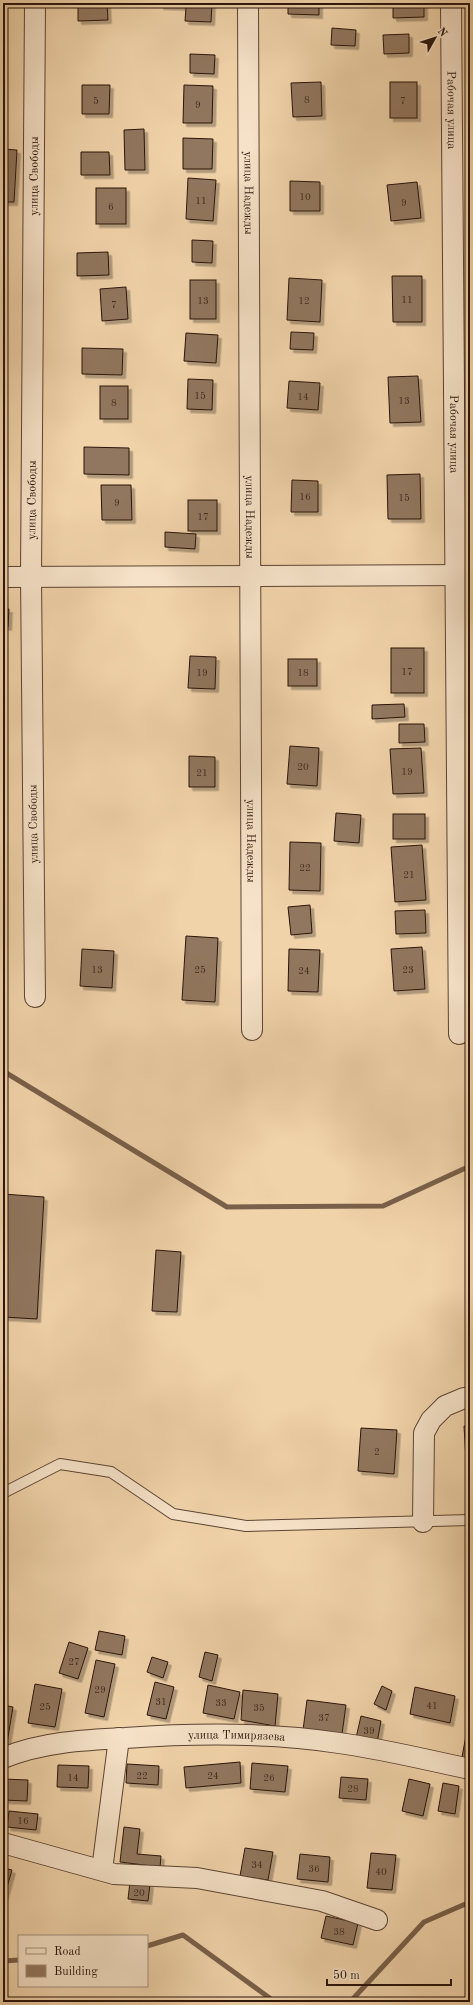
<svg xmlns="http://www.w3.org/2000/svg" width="473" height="2005" viewBox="0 0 473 2005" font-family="'Old Standard TT',serif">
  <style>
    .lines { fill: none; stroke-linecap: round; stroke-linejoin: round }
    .stream { stroke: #79604a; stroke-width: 5 }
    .building { fill: #91775e; stroke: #2a140b; filter: url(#shadow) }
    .lane-casing { stroke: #5c4433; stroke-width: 12 }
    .street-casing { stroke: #5c4433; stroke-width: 22 }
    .lane { stroke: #f6e2c8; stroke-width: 10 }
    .street { stroke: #f6e2c8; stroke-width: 20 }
    .labels { text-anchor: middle; stroke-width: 3; stroke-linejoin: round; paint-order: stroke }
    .number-label { font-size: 10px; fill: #442d20 }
    .street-label { font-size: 12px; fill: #2a140b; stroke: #f6e2c8 }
  </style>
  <defs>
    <filter id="shadow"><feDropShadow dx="3.5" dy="3.5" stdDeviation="0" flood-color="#0004"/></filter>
  </defs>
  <rect width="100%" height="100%" fill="#f1d3aa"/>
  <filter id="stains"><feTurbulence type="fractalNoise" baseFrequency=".005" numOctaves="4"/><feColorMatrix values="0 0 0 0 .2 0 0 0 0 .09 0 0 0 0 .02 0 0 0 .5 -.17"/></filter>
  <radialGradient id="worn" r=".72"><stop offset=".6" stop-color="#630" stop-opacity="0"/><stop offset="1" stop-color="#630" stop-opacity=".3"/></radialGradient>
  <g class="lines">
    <g class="stream">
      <polyline points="3,1071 227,1207 383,1206 470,1166"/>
      <polyline points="147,1946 183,1935 275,2002"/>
      <polyline points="3,1961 19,1960"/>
      <polyline points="350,2002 424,1922 470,1902"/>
    </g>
  </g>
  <g class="building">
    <polygon points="78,3 107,3 108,20 78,21"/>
    <polygon points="160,3 212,3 211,22 185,21 186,7 160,6"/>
    <polygon points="288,3 319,3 319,15 288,14"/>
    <polygon points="393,3 424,3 424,17 393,18"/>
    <polygon points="332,28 356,30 355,46 331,45"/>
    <polygon points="409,34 409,53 384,54 383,35"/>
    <polygon points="190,54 215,55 214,74 190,73"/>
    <polygon points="321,82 322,116 293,117 291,83"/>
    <rect x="390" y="82" width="27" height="36"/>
    <polygon points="82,85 110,85 109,114 82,114"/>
    <polygon points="184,85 213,86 212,123 183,123"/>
    <polygon points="144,129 145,170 125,170 124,130"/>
    <polygon points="183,138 213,139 212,169 183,169"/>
    <polygon points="3,149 17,150 14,202 3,202"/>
    <polygon points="81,152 109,152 110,175 81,175"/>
    <polygon points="188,178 216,180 213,221 186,219"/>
    <polygon points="290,181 320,182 320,211 290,211"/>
    <polygon points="417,182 421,218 391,221 387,185"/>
    <rect x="96" y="188" width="30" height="36"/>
    <polygon points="192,240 213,241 212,263 192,262"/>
    <polygon points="108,252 109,275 77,276 77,253"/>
    <polygon points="392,276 422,276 422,322 393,322"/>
    <polygon points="289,278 322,280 320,322 287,320"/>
    <rect x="190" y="280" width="26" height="39"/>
    <polygon points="126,287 128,319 102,321 100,289"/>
    <polygon points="291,332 314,333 313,350 290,349"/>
    <polygon points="186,333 218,335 216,363 184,361"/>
    <polygon points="82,348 123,349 122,375 82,374"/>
    <polygon points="418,376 421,422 390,423 388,377"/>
    <polygon points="188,379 213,380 212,410 187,409"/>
    <polygon points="289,381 320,383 318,410 287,408"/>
    <rect x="100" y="386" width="28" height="33"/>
    <polygon points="84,447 129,448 129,475 84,474"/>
    <polygon points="420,474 421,519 388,519 387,475"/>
    <polygon points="292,480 318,481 318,512 291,512"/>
    <polygon points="101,485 131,485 132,520 102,520"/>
    <rect x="188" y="500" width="29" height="31"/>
    <polygon points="165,532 196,534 195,549 165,547"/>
    <polygon points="3,609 9,609 8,627 3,626"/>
    <rect x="391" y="648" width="33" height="45"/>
    <polygon points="190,656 216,657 215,689 188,688"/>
    <rect x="288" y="659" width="29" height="27"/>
    <polygon points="404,704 405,717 372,719 372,705"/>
    <polygon points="399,724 424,724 425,742 399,743"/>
    <polygon points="290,746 319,748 317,786 287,784"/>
    <polygon points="421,748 424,793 393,794 390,749"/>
    <polygon points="189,756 215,757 215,787 189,787"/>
    <polygon points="336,813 361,815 359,843 334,841"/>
    <rect x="393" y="814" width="32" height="25"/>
    <polygon points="290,842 321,843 320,891 289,890"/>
    <polygon points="422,845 426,900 395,902 391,847"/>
    <polygon points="310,905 312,933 291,935 288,907"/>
    <polygon points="425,910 426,933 396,934 395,911"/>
    <polygon points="186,936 218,938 215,1002 182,1000"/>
    <polygon points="422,947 425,989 394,991 391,949"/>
    <polygon points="82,949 114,951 112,988 80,986"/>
    <polygon points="289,949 320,950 318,992 288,991"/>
    <polygon points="3,1194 44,1197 37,1319 3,1317"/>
    <polygon points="156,1250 181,1252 177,1312 152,1311"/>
    <polygon points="464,1426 470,1426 470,1459 466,1459"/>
    <polygon points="361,1428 397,1430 394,1474 358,1471"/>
    <polygon points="99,1631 125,1636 122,1655 95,1650"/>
    <polygon points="69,1642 88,1648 78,1679 59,1673"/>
    <polygon points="205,1652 218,1655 212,1681 199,1677"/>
    <polygon points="152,1657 168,1662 163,1678 147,1672"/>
    <polygon points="96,1660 115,1664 104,1717 85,1713"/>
    <polygon points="155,1682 174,1687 166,1719 147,1715"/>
    <polygon points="35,1684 62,1689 55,1727 28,1723"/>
    <polygon points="208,1685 240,1692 234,1719 203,1713"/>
    <polygon points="382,1686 392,1691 386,1710 374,1704"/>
    <polygon points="415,1687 455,1696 450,1723 410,1714"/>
    <polygon points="243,1690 278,1694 275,1726 241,1720"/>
    <polygon points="307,1700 346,1705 342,1734 303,1730"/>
    <polygon points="3,1705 13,1707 7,1743 3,1743"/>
    <polygon points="361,1716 381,1721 377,1743 356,1738"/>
    <polygon points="468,1725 470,1725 470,1759 462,1757"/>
    <polygon points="240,1762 241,1783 186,1788 184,1767"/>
    <polygon points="252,1763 288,1766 285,1792 250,1789"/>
    <polygon points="127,1764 159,1766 158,1785 126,1783"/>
    <polygon points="58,1765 89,1766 88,1788 57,1787"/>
    <polygon points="341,1777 368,1779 366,1800 339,1798"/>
    <polygon points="3,1779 28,1780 27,1801 3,1800"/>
    <polygon points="409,1779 430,1784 423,1816 402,1811"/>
    <polygon points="443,1783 459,1786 455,1814 438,1811"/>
    <polygon points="9,1811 38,1814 36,1830 7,1827"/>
    <polygon points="124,1827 140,1829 137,1854 161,1856 160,1867 120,1862"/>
    <polygon points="245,1848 273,1852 268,1880 240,1876"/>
    <polygon points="371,1853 396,1855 392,1890 367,1888"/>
    <polygon points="300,1854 330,1857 328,1882 297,1879"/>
    <polygon points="3,1868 12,1870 3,1901"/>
    <polygon points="130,1882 150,1884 148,1901 128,1899"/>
    <polygon points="326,1916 358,1923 353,1945 321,1938"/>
  </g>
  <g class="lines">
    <defs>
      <polyline id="lane" points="3,1493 60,1464 111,1472 173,1514 246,1526 470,1520"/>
      <g id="street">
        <path id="s1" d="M248,3L252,1030"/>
        <path id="s2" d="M451,3L459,1034"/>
        <polyline points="3,577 470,575"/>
        <path id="s3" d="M35,997L31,576L35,3"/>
        <polyline points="423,1522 424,1433 431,1420 445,1406 464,1398 470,1397"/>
        <path id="s4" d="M3,1758C42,1742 83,1740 125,1738C196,1733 268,1732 339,1743C383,1749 427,1760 470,1769"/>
        <polyline points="3,1843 114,1874 197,1878 322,1901 377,1920"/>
        <polyline points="102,1870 119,1738"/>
      </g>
    </defs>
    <use href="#lane" class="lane-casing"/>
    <use href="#street" class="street-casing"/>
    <use href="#lane" class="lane"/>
    <use href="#street" class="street"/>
  </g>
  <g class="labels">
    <g class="number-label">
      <text x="307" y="103">8</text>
      <text x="96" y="104">5</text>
      <text x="403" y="104">7</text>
      <text x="198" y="108">9</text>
      <text x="305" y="200">10</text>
      <text x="201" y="204">11</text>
      <text x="404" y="206">9</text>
      <text x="111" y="210">6</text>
      <text x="407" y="303">11</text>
      <text x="203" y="304">13</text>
      <text x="304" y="304">12</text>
      <text x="114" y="308">7</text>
      <text x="200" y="399">15</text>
      <text x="303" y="400">14</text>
      <text x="404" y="404">13</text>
      <text x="114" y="406">8</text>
      <text x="305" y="500">16</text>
      <text x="404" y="501">15</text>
      <text x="117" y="506">9</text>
      <text x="203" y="520">17</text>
      <text x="407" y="675">17</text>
      <text x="202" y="676">19</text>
      <text x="303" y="676">18</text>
      <text x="303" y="770">20</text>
      <text x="407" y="775">19</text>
      <text x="202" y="776">21</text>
      <text x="305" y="871">22</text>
      <text x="409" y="878">21</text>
      <text x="97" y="973">13</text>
      <text x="200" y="973">25</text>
      <text x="408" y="973">23</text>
      <text x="304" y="974">24</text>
      <text x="377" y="1455">2</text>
      <text x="74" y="1665">27</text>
      <text x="100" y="1693">29</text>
      <text x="161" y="1705">31</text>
      <text x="221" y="1706">33</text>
      <text x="432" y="1709">41</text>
      <text x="45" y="1710">25</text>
      <text x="259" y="1711">35</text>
      <text x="324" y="1721">37</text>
      <text x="369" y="1734">39</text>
      <text x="142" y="1779">22</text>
      <text x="213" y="1779">24</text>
      <text x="73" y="1781">14</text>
      <text x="269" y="1781">26</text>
      <text x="353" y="1792">28</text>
      <text x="23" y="1824">16</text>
      <text x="257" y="1868">34</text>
      <text x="314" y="1872">36</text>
      <text x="381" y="1875">40</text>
      <text x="139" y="1896">20</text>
      <text x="339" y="1935">38</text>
    </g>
    <g class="street-label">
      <text dy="4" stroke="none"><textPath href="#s2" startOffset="107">Рабочая улица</textPath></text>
      <text dy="4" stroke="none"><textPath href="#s3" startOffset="821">улица Свободы</textPath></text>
      <text dy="4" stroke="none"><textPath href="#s1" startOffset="190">улица Надежды</textPath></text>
      <text dy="4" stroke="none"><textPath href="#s2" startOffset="431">Рабочая улица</textPath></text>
      <text dy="4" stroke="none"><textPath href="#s3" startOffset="497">улица Свободы</textPath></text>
      <text dy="4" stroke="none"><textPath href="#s1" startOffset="514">улица Надежды</textPath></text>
      <text transform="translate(33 824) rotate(-91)" y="4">улица Свободы</text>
      <text dy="4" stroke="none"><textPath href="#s1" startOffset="838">улица Надежды</textPath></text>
      <text dy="4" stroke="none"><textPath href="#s4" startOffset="236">улица Тимирязева</textPath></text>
    </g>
  </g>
  <rect width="473" height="2005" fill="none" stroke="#f1d3aa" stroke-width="16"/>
  <rect x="4" y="4" width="465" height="1997" fill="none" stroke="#2a140b" stroke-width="2"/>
  <rect x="8" y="8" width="457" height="1989" fill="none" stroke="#2a140b"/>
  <rect x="18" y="1935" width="130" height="52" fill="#f6e2c8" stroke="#a4907c"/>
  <rect x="26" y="1948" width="20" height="6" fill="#f6e2c8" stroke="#a4907c"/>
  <text x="54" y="1955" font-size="12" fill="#2a140b">Road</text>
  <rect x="26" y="1965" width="20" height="12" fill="#91775e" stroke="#a4907c"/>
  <text x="54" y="1975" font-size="12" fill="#2a140b">Building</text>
  <g transform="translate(435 38) rotate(51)" stroke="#f6e2c8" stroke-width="3" paint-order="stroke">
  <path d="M0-3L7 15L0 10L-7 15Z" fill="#2a140b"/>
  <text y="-6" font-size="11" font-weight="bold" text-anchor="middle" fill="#2a140b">N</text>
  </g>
  <path d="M327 1979v6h124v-6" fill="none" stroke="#2a140b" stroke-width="2"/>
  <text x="333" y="1979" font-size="12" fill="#2a140b" stroke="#f6e2c8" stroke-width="3" paint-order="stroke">50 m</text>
  <rect width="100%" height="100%" filter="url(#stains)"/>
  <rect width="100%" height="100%" fill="url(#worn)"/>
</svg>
